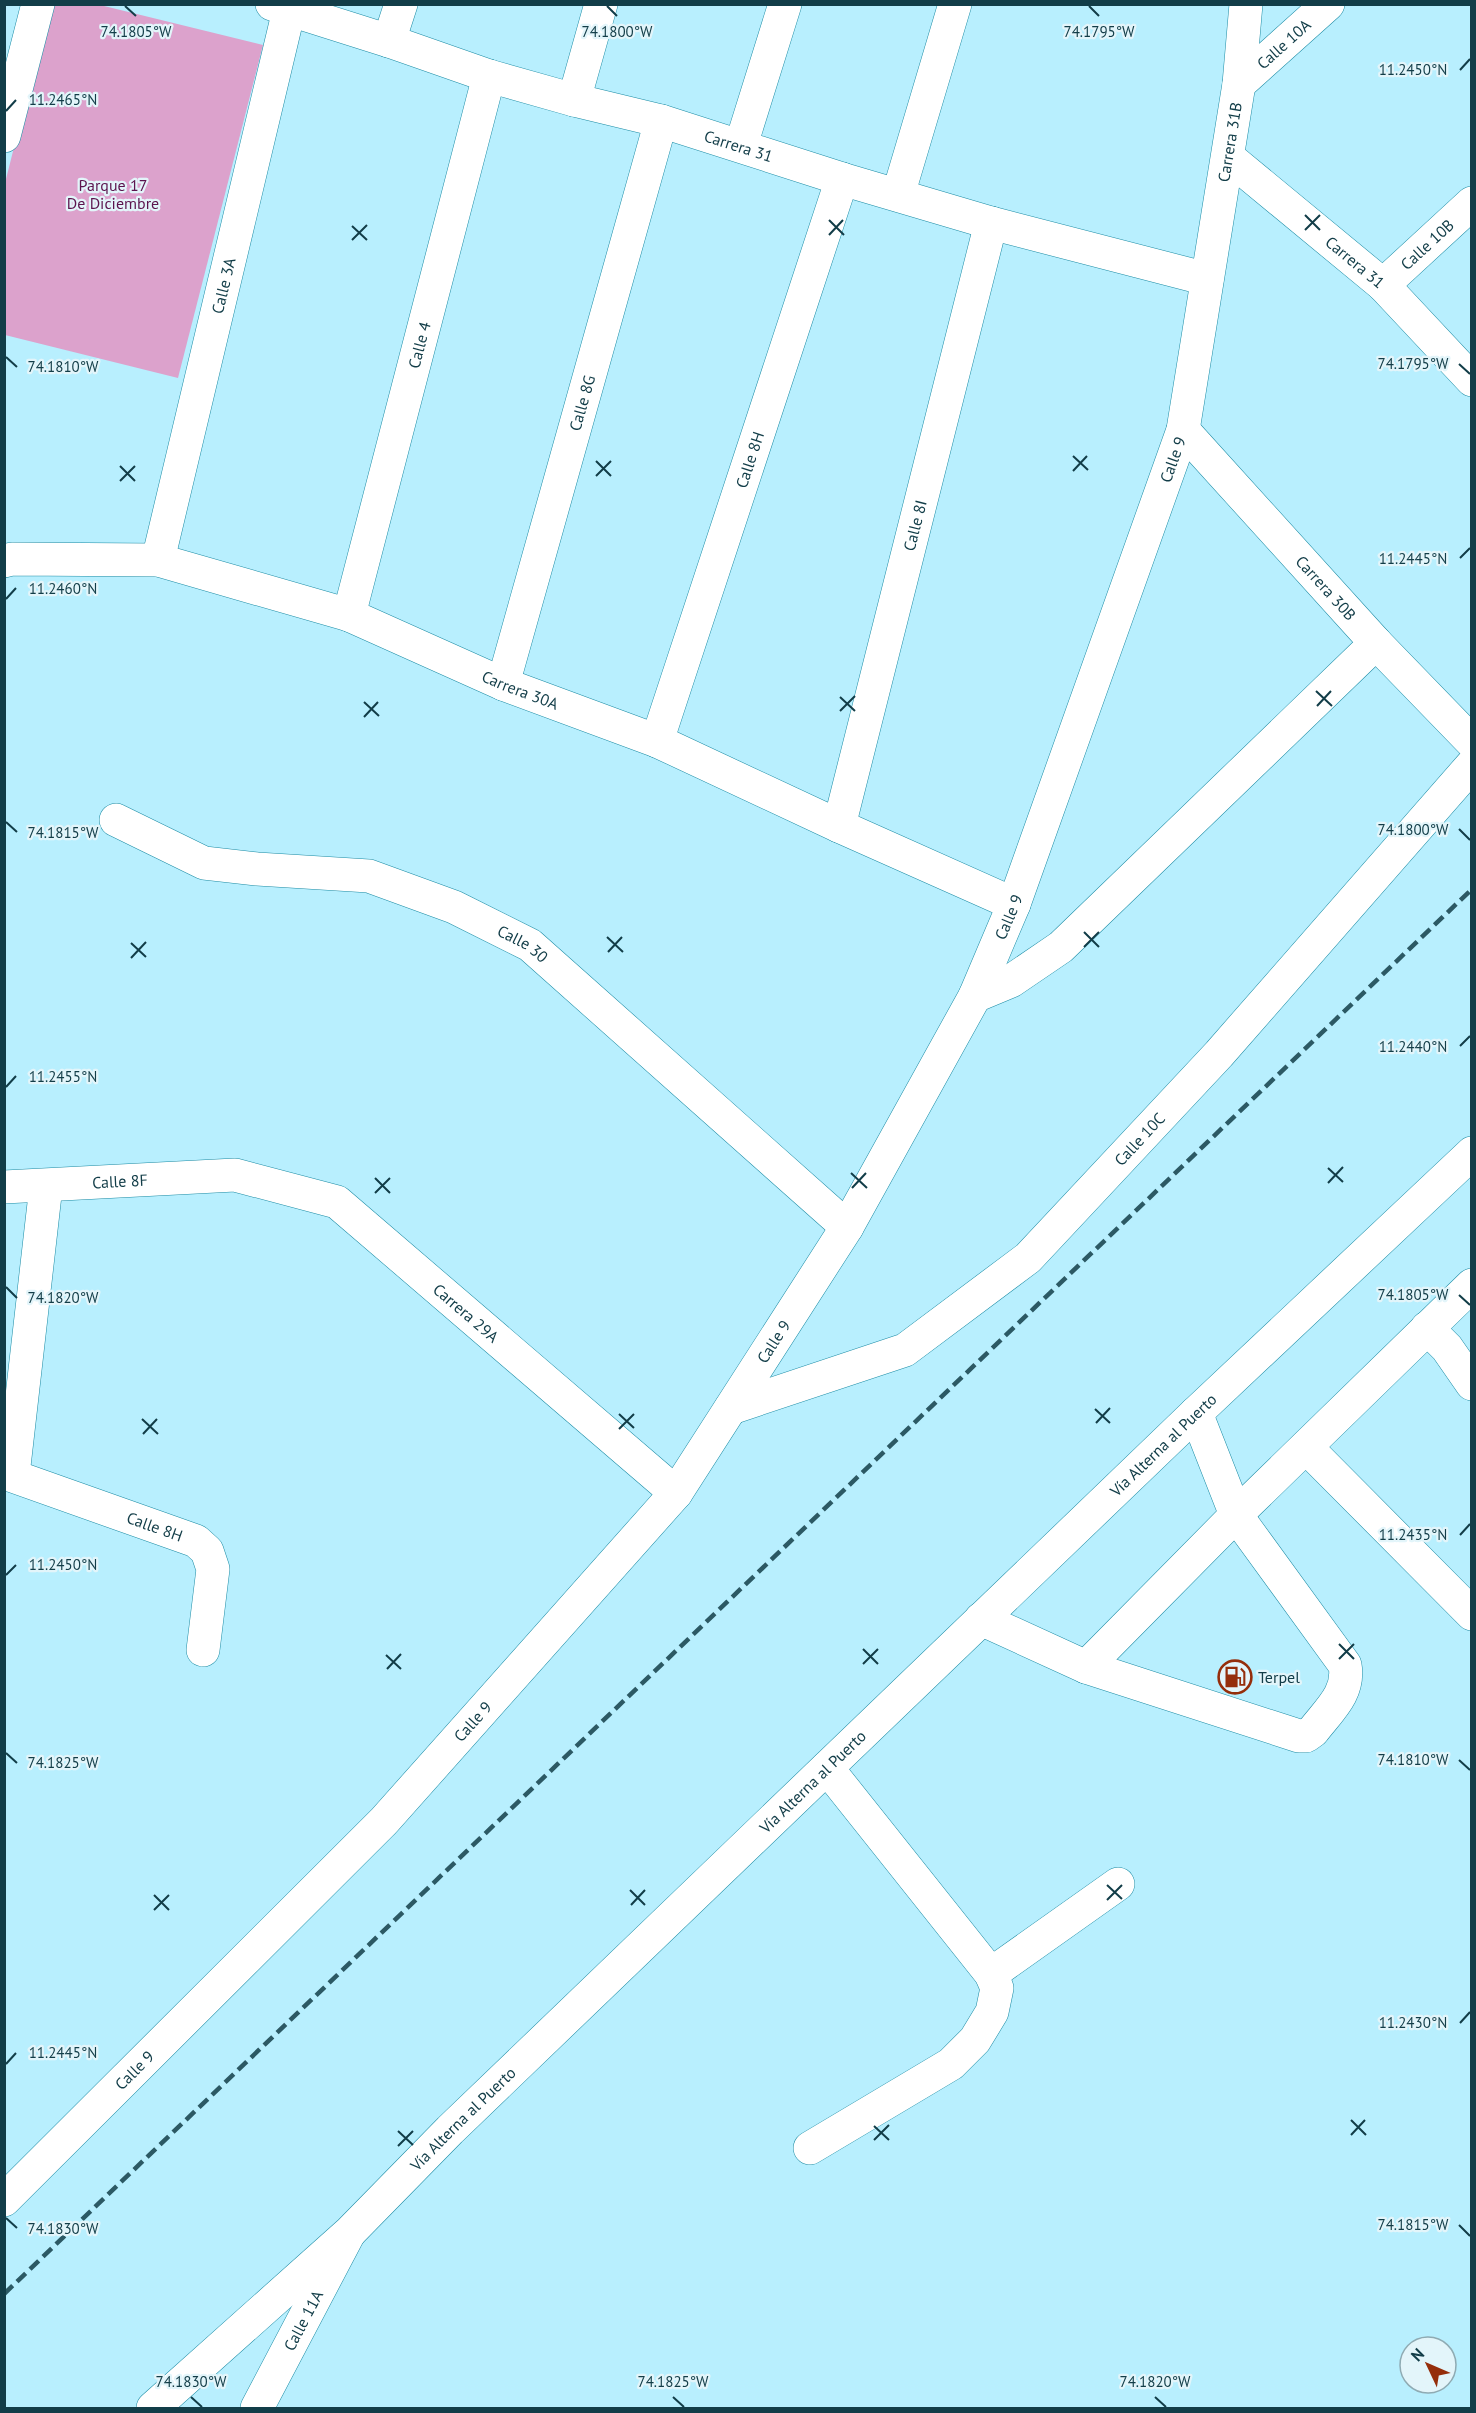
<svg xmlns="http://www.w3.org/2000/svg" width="1476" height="2413" viewBox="0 0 1476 2413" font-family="'PT Sans',sans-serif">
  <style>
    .green { fill: #dca2cc }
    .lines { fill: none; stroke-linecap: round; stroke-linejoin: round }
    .minor-casing { stroke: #1c8ca5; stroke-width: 34 }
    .major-casing { stroke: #1c8ca5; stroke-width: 34 }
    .minor { stroke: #fff; stroke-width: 33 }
    .major { stroke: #fff; stroke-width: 33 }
    .rail { stroke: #2c5964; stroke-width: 4.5; stroke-dasharray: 12 6; stroke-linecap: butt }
    .ticks { fill: none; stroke: #123d48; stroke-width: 2 }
    .labels { text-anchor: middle; stroke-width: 4.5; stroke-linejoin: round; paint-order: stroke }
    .street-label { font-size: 16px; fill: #123d48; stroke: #e3f5fa }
    .park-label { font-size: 16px; fill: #5c144e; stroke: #e3f5fa }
    .poi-label { font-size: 16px; fill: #123d48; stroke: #e3f5fa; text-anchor: start }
    .ticks-label { font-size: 15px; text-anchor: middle; fill: #123d48; stroke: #e3f5fa; stroke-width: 4.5; stroke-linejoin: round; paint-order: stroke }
  </style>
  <rect width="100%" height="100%" fill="#b8effe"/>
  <polygon class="green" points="50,5 100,5 263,45 178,378 5,335 5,183"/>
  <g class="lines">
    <defs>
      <g id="minor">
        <path id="s1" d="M272,4L389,41L489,76L574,100L661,121L842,179L991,223L1207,279"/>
        <polyline points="389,41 401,4"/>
        <path id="s2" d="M1239,84L1328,4"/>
        <polyline points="574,100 601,4"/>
        <polyline points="4,136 38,4"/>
        <polyline points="741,145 785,4"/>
        <path id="s3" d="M1228,157L1383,285L1472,380"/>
        <polyline points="898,195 955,4"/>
        <path id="s4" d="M1383,285L1472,203"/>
        <path id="s5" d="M1183,430L1376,643L1472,742"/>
        <path id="s6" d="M158,560L289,10"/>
        <path id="s7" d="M4,561L12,559L158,560L349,615L503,684L657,741L839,826L1014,904"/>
        <path id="s8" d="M349,615L489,76"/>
        <path id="s9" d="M503,684L661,121"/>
        <path id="s10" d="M657,741L842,179"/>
        <path id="s11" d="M116,820L204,863L257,869L369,876L454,907L530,945L847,1227"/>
        <path id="s12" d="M839,826L991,223"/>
        <polyline points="975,996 1011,981 1061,947 1376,643"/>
        <path id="s13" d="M4,1187L235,1175L337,1202L676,1493"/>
        <polyline points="1427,1328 1447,1348 1472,1384"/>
        <path id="s14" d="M731,1408L905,1350L1028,1258L1219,1054L1472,765"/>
        <polyline points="1306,1447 1472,1614"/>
        <path id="s15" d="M4,1473L196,1541L207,1551L213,1569L203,1650"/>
        <polyline points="13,1475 46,1186"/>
        <polyline points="981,1619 1086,1667 1246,1505 1472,1285"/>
        <path d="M1086,1667L1299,1736H1306L1313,1731C1329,1710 1350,1693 1345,1665L1236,1515L1196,1413"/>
        <polyline points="991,1974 1118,1884"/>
        <polyline points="810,2148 951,2064 975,2040 992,2012 997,1988 991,1974 827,1768"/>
        <path id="s16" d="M4,2200L384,1821L676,1493L847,1227L975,996L1014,904L1183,430L1239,84L1246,4"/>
        <path id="s17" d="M257,2408L348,2235"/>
      </g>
      <g id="major">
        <path id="s18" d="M153,2408L350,2232L450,2130L1196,1413L1472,1153"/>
      </g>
    </defs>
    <use href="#minor" class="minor-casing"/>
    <use href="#major" class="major-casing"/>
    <use href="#minor" class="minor"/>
    <use href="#major" class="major"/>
    <polyline class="rail" points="4,2294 1472,889"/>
  </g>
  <path class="ticks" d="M125,6L136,16M607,6L617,16M1089,6L1099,16M1460,70L1470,59M6,111L16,100M1305,215L1320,230M829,220L844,235M352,226L367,240M1305,230L1320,215M829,235L843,220M352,240L367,225M6,357L17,367M1459,364L1470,374M1073,456L1088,470M596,461L611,476M120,466L135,481M1073,471L1087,456M596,476L611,461M120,481L135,466M1460,558L1470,548M6,599L16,588M1316,691L1332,706M840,697L855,711M364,702L379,716M1317,706L1331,691M840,711L855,696M364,717L378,702M6,822L17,832M1459,829L1470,840M1084,932L1099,947M607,937L623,952M131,943L146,957M1084,947L1099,932M608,952L622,937M131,958L146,942M1460,1046L1470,1036M6,1087L16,1076M1328,1168L1343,1182M851,1173L867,1188M375,1178L390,1193M1328,1183L1343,1167M852,1188L866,1173M375,1193L390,1178M6,1287L17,1298M1459,1295L1470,1305M1095,1409L1110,1423M619,1414L634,1428M142,1419L158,1434M1096,1423L1110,1408M619,1429L634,1414M143,1434L157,1419M1460,1535L1470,1524M6,1575L16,1565M1339,1644L1354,1659M863,1649L878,1664M386,1655L401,1669M1339,1659L1354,1644M863,1664L878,1649M387,1669L401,1654M6,1753L17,1763M1459,1760L1470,1770M1107,1885L1122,1899M630,1890L645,1905M154,1895L169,1910M1107,1900L1122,1885M631,1905L645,1890M154,1910L169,1895M1460,2023L1470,2012M6,2064L16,2053M1351,2120L1366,2135M874,2126L889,2140M398,2131L413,2145M1351,2135L1365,2120M874,2140L889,2125M398,2146L413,2131M6,2218L17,2228M1459,2225L1470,2236M191,2397L202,2407M673,2397L684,2407M1155,2397L1166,2407"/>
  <defs>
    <symbol id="fuel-ring" viewBox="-11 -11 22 22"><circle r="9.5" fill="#e3f5fa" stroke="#952e0b" stroke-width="1.5"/><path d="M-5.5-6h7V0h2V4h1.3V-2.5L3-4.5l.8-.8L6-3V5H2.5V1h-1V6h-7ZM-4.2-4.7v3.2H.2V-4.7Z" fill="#952e0b"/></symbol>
  </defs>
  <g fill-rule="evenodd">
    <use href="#fuel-ring" x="1216" y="1658" width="38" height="38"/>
  </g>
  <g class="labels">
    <g class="street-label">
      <text dy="6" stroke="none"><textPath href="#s2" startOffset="60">Calle 10A</textPath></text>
      <text dy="6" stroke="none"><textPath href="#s16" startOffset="2451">Carrera 31B</textPath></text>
      <text dy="6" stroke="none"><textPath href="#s1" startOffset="488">Carrera 31</textPath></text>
      <text dy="6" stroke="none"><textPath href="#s4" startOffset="60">Calle 10B</textPath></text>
      <text dy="6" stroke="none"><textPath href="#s3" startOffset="165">Carrera 31</textPath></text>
      <text dy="6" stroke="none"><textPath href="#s6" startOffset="282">Calle 3A</textPath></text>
      <text dy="6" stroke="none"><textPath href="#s8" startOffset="279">Calle 4</textPath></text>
      <text dy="6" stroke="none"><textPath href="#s9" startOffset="292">Calle 8G</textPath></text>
      <text dy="6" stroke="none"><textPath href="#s16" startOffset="2128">Calle 9</textPath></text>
      <text dy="6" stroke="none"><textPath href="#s10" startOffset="296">Calle 8H</textPath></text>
      <text dy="6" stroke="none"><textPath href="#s12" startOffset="310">Calle 8I</textPath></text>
      <text dy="6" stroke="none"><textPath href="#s5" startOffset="213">Carrera 30B</textPath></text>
      <text dy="6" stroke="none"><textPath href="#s7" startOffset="540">Carrera 30A</textPath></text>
      <text dy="6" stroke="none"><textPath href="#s16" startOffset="1642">Calle 9</textPath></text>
      <text dy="6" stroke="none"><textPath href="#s11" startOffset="432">Calle 30</textPath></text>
      <text dy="6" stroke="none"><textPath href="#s14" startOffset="500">Calle 10C</textPath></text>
      <text dy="6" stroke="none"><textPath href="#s13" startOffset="116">Calle 8F</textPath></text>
      <text dy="6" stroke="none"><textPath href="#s13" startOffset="507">Carrera 29A</textPath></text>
      <text dy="6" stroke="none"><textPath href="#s16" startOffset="1156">Calle 9</textPath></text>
      <text dy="6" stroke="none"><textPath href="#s18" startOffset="1396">Vía Alterna al Puerto</textPath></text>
      <text dy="6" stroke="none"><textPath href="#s15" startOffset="160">Calle 8H</textPath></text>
      <text dy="6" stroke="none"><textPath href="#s16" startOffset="670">Calle 9</textPath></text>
      <text dy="6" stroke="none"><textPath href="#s18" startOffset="910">Vía Alterna al Puerto</textPath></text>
      <text dy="6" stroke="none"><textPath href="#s16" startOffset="184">Calle 9</textPath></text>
      <text dy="6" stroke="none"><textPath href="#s18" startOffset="424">Vía Alterna al Puerto</textPath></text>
      <text dy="6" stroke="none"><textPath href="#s17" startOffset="99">Calle 11A</textPath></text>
    </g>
    <g class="park-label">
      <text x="113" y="191">Parque 17<tspan x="113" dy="18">De Diciembre</tspan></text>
    </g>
    <g class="poi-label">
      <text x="1258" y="1683">Terpel</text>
    </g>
  </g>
  <g class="ticks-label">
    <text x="136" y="37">74.1805°W</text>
    <text x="617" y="37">74.1800°W</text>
    <text x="1099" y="37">74.1795°W</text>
    <text x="1413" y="75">11.2450°N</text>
    <text x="63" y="105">11.2465°N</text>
    <text x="1413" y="369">74.1795°W</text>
    <text x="63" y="372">74.1810°W</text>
    <text x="1413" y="564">11.2445°N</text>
    <text x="63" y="594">11.2460°N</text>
    <text x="1413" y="835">74.1800°W</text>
    <text x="63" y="838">74.1815°W</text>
    <text x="1413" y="1052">11.2440°N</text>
    <text x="63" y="1082">11.2455°N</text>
    <text x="1413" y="1300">74.1805°W</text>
    <text x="63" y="1303">74.1820°W</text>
    <text x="1413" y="1540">11.2435°N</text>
    <text x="63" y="1570">11.2450°N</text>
    <text x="1413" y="1765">74.1810°W</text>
    <text x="63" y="1768">74.1825°W</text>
    <text x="1413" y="2028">11.2430°N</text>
    <text x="63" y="2058">11.2445°N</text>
    <text x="1413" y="2230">74.1815°W</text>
    <text x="63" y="2234">74.1830°W</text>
    <text x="191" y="2387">74.1830°W</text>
    <text x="673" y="2387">74.1825°W</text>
    <text x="1155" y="2387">74.1820°W</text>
  </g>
  <rect width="1476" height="2413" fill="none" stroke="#123d48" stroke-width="12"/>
  <g transform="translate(1428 2365) rotate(314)"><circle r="28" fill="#e3f5fa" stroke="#8fabb3" stroke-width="1.5"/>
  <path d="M0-4.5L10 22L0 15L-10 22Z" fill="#952e0b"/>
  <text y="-9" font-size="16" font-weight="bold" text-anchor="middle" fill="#123d48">N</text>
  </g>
</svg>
